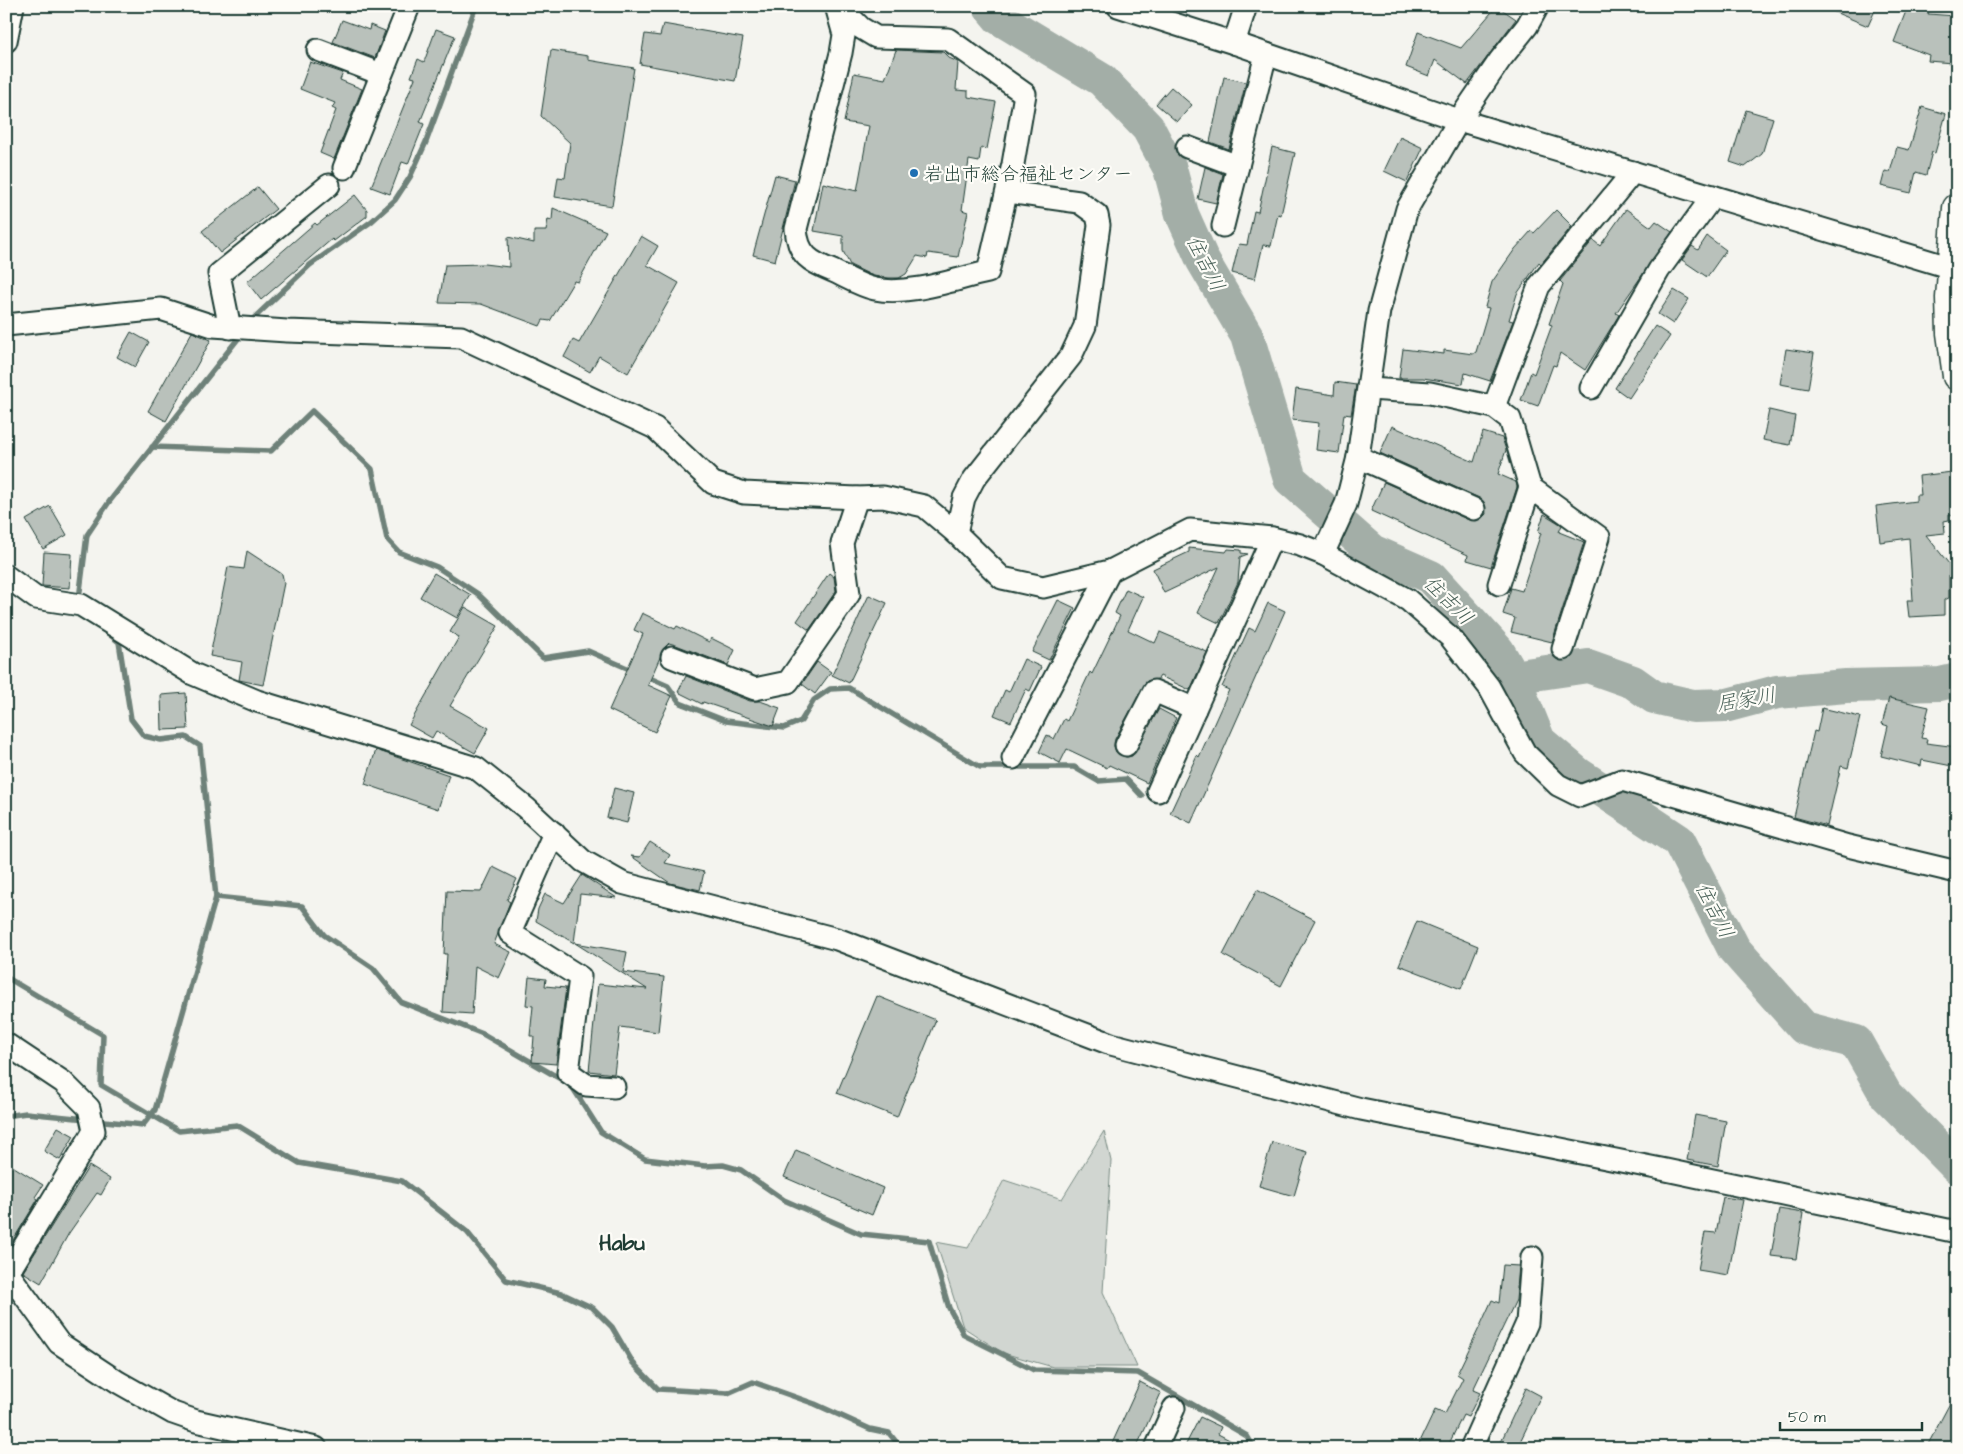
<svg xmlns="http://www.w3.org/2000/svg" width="1963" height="1454" viewBox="0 0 1963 1454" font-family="'Architects Daughter','Klee One',sans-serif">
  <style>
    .green { fill: #d1d6d1; stroke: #788a82 }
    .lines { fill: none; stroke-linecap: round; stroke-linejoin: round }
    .stream { stroke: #6e8179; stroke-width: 5.5 }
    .river { stroke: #a3aea7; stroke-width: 34 }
    .building { fill: #b9c1bb; stroke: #1f3d34 }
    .minor-casing { stroke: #1f3d34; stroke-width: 25 }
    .major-casing { stroke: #1f3d34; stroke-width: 31 }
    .minor { stroke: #fdfcf7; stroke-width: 21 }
    .major { stroke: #fdfcf7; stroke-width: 28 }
    .poi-dot { fill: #1f6fb2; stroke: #fdfcf7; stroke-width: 2 }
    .labels { text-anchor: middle; stroke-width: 4.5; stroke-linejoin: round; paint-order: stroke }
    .poi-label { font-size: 19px; fill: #1f3d34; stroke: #fdfcf7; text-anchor: start }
    .water-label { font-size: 20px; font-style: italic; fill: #475f56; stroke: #fdfcf7 }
    .quarter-label { font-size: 21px; font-weight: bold; fill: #1f3d34; stroke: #fdfcf7 }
  </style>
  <rect width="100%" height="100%" fill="#f4f4ef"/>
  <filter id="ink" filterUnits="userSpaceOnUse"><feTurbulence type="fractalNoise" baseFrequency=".02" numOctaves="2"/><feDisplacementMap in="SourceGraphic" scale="10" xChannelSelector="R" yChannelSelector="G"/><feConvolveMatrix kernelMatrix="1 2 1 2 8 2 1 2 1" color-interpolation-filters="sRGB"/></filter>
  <g filter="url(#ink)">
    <polygon class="green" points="1104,1131 1111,1161 1103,1292 1137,1367 1053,1367 1003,1353 963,1327 936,1242 968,1248 1004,1180 1062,1199"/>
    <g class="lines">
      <g class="stream">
        <polyline points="254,318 310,265 372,221 395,200 410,177 426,142 476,6"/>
        <polyline points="152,447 271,451 312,411 372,469 387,539 399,552 437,567 478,594 543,658 588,651 634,671"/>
        <polyline points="80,591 87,535 109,502 237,340"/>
        <polyline points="645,676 668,686 680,703 726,721 784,728 801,721 814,700 830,689 849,688 980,767 1074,767 1098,781 1126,779 1142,796"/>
        <polyline points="216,897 302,906 324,935 373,968 401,1002 483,1034 571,1085 601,1132 645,1159 705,1166 723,1165 741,1170 784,1200 861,1234 929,1241 949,1308 964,1335 1034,1370 1138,1373 1247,1436 1254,1448"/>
        <polyline points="6,977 103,1035 101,1085 179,1131 237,1125 299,1163 402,1181 467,1232 506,1280 561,1293 593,1308 612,1327 633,1363 658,1389 728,1393 753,1382 815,1404 870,1429 889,1433 901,1448"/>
        <polyline points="6,1116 26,1113 86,1119"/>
        <polyline points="95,1120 143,1125 155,1110 216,897 200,746 186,737 161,740 144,736 131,719 119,642 108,633"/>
      </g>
      <g class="river">
        <polyline points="989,6 999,18 1102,80 1148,128 1170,169 1182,214 1203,261 1247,336 1290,479 1372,551 1431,577 1498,651 1513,677 1539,741 1578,774 1679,841 1734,949 1804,1028 1856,1042 1886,1095 1957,1167"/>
        <polyline points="1513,677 1588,666 1633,682 1654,697 1693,706 1728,705 1777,692 1846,686 1940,684 1957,680"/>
      </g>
    </g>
    <g class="building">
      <polygon points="1497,6 1516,19 1467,84 1435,60 1429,76 1406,67 1418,32 1461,48"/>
      <polygon points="1820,6 1877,6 1868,26"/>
      <polygon points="1908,6 1931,6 1928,14 1956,16 1952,63 1928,61 1929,55 1894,42"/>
      <polygon points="342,20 369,30 370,25 385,31 375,58 333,42"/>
      <polygon points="663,24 743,38 735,81 640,64 645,34 660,36"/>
      <polygon points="436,29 455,36 420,122 424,124 408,164 402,162 390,194 371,187 415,78 411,77 418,59 424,62"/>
      <polygon points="551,50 588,56 588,60 634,68 612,206 555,197 558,177 565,178 570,143 541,116"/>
      <polygon points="896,50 943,52 949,58 958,62 956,90 968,91 968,97 996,102 987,149 981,148 979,162 969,160 962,210 968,212 958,257 928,253 927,258 917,256 906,274 899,278 889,278 873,276 850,265 843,251 843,236 814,231 823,183 857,191 869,126 844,122 854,73 885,79"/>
      <polygon points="310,62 343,73 340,80 362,89 334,159 320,153 336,110 332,108 335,103 300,89"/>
      <polygon points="1224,77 1246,82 1229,149 1210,142"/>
      <polygon points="1171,87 1192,105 1177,122 1156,104"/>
      <polygon points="1922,107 1946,114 1935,153 1932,152 1926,175 1916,172 1911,193 1881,186 1885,171 1890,172 1897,147 1909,150"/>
      <polygon points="1746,110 1773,118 1762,154 1745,167 1730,162"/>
      <polygon points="1400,137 1423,148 1407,182 1384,171"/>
      <polygon points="1272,147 1295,153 1281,215 1278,214 1271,246 1263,245 1255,279 1232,273 1239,244 1247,245 1254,211 1258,212"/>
      <polygon points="1205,167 1223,174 1216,203 1198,199"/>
      <polygon points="775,175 795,180 775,261 753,255"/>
      <polygon points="258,187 276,209 220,253 202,231"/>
      <polygon points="355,195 367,210 367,216 334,241 332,239 261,300 247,282 315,223 317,225"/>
      <polygon points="553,208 606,231 578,282 574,281 550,321 543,320 540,326 481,304 439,303 445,265 484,264 509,267 508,237 534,243 534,231 546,231 548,219 552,220"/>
      <polygon points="1626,209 1651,227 1656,221 1672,232 1616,313 1619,315 1585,370 1560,353 1556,366 1553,365 1538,406 1521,400 1531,372 1534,374 1552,325 1549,324 1563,284 1560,281 1593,240 1600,246"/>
      <polygon points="1556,210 1572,226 1541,264 1539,262 1517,294 1509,320 1513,321 1490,381 1465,373 1463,384 1423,378 1399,378 1403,349 1444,354 1444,350 1473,354 1476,352 1489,308 1485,307 1492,282 1515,249 1531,231 1534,233"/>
      <polygon points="641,236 658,246 647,265 679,283 628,373 599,356 590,372 564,357 573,340 579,343"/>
      <polygon points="1707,236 1726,250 1707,277 1682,260 1692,246 1698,250"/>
      <polygon points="1674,290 1689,299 1673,324 1658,314"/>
      <polygon points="1655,326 1670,336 1629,398 1615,388"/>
      <polygon points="131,332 149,342 135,367 117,357"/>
      <polygon points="192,332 211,340 166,421 148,411"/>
      <polygon points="1786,349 1814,353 1808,389 1780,384"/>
      <polygon points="1335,382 1356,385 1351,415 1344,414 1339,453 1316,450 1319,423 1292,420 1296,389 1334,395"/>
      <polygon points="1769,410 1795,416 1790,445 1763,440"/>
      <polygon points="1392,426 1474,462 1483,432 1502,438 1506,450 1498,474 1516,482 1517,487 1491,567 1467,560 1468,555 1371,511 1384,482 1469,520 1481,519 1486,514 1484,502 1479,498 1380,453"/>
      <polygon points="1952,472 1957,514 1949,515 1949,520 1944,521 1945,533 1926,535 1949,564 1949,598 1944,600 1944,615 1909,617 1907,600 1913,600 1909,538 1880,542 1876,506 1916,501 1916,495 1921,495 1919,476"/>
      <polygon points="50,506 67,535 43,549 26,520"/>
      <polygon points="1544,514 1562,525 1559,532 1584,542 1552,642 1511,632 1515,618 1503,614 1511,588 1522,591 1541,533 1538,532"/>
      <polygon points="1189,548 1226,552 1228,549 1241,550 1241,553 1248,554 1240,557 1238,582 1219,623 1198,613 1219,567 1164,593 1153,569 1189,552"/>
      <polygon points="247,551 282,574 284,583 263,685 239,680 242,662 210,656 228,567 244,569"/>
      <polygon points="44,552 72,554 70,588 42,586"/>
      <polygon points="434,573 471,595 457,618 420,597"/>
      <polygon points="829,573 834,577 836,591 809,630 797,621"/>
      <polygon points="1126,589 1143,597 1128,630 1155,643 1160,632 1207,652 1190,690 1160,676 1158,679 1147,681 1115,739 1114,746 1116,752 1126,757 1132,756 1159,709 1176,718 1147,783 1109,765 1107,768 1067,749 1060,763 1039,752 1047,735 1054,739 1064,719 1067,721 1090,672 1092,674 1120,616 1115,613"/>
      <polygon points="869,595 887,603 849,683 832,675"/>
      <polygon points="1058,600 1075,608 1049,660 1032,652"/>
      <polygon points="1268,603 1285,611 1191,823 1170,813 1197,755 1199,757 1229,690 1222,687 1249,628 1255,631"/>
      <polygon points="465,607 498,626 450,706 489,728 475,753 436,731 432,738 409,725 459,637 450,632"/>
      <polygon points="642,613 675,629 677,626 709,642 711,638 735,650 728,665 676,645 669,643 664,648 648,685 672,696 655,732 609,710 643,634 634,630"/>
      <polygon points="1024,659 1041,667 1030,691 1026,689 1011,722 994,715 1005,690 1009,692"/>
      <polygon points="817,662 831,672 815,694 802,684"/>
      <polygon points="686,676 750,701 760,701 780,708 773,726 703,702 702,704 678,692"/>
      <polygon points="186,693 188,729 162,730 161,695"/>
      <polygon points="1889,698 1929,707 1921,738 1927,739 1926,743 1957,747 1957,767 1922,760 1921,766 1881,756 1888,726 1882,724"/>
      <polygon points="1822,708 1860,717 1848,768 1841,766 1827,826 1794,817 1814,731 1817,732"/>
      <polygon points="376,750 449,775 438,809 365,784"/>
      <polygon points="614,788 634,793 627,823 607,818"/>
      <polygon points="650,842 670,855 665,863 704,872 700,890 670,883 631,856 640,857"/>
      <polygon points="493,867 517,879 507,900 510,902 494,944 511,952 499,978 475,966 472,1014 443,1012 447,954 444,954 447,891 481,892"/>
      <polygon points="582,875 617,898 580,894 574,943 536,921 538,909 545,894 564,903"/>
      <polygon points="1257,890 1315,920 1281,986 1223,955"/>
      <polygon points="1417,921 1478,946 1461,989 1399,965"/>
      <polygon points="575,943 627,952 623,972 664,977 658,1032 620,1027 614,1074 589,1071 598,984 647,989"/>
      <polygon points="529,977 546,979 545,986 566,988 556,1064 532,1062 534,1036 530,1036 533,1006 526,1005"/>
      <polygon points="877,996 936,1020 897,1117 837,1093"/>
      <polygon points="1695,1115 1726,1121 1718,1166 1687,1160"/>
      <polygon points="58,1127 74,1136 60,1160 44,1151"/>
      <polygon points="1272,1142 1307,1152 1294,1196 1259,1186"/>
      <polygon points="796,1150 883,1188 872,1215 784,1177"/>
      <polygon points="6,1162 43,1185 35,1197 38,1199 7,1250"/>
      <polygon points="89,1166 110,1179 101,1195 97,1193 69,1233 41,1283 23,1272"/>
      <polygon points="1723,1197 1743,1200 1728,1275 1698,1270 1705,1232 1716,1233"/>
      <polygon points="1779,1209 1803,1213 1796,1259 1771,1256"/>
      <polygon points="1503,1265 1519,1266 1516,1300 1473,1390 1480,1393 1468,1417 1463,1415 1447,1448 1417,1448 1435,1410 1445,1414 1463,1378 1457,1374 1481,1324 1492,1300 1499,1303"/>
      <polygon points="1140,1382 1161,1393 1145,1429 1136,1448 1110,1448"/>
      <polygon points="1526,1388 1541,1396 1529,1423 1517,1448 1498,1448"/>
      <polygon points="1957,1390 1957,1448 1926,1448"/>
      <polygon points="1200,1417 1221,1427 1218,1434 1245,1448 1184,1448"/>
    </g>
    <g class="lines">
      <defs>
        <g id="minor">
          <path d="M836,6L844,35L841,53L796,229C798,255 810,262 833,271C846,277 861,286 875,289C909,296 955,279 988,272L1013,164L1025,94L948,39L876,37L861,28L839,6"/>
          <polyline points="1118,6 1234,43 1459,120 1952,268"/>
          <polyline points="6,41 13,6"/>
          <polyline points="1234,43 1246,6"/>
          <polyline points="318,50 381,74"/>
          <polyline points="1187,147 1238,166"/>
          <polyline points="344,168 409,6"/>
          <polyline points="1223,226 1266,54"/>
          <polyline points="6,325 161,309 213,326 287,331 461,337 655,428 713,483 744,493 857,498 883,497 924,506 956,533 1002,578 1043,587 1110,571 1190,530 1272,538 1300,545 1323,554 1408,600 1451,638 1489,687 1525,753 1558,785 1580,796 1622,780 1848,846 1957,872"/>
          <polyline points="230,328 219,274 329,185"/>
          <polyline points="1591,388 1659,270 1713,196"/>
          <polyline points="1369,389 1430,393 1494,407 1510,419 1530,487 1499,584"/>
          <polyline points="1494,407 1539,286 1633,172"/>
          <polyline points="1358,457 1474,509"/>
          <polyline points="1530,487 1599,537 1563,649"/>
          <polyline points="956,533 964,498 974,479 1071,356 1085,326 1099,225 1097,215 1079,202 1008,192"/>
          <polyline points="1323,554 1346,504 1358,457 1379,311 1407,209 1459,120 1500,60 1527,26 1538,6"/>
          <polyline points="6,576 36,598 81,605 193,674 257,701 476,768 526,808 583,861 622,883 837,939 1111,1044 1361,1109 1666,1170 1957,1232"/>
          <polyline points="672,657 755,689 788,682 849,594 842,543 857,498"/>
          <polyline points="1126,745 1154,691 1195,709"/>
          <polyline points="1013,758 1110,571"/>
          <polyline points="1158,791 1272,538"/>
          <polyline points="554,833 510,933 580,977 568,1072 586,1085 614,1087"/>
          <polyline points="6,1044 63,1082 89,1108 94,1131 8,1273"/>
          <polyline points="6,1270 59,1343 118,1382 173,1413 196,1421 316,1448"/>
          <polyline points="1156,1448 1174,1408"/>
          <polyline points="1471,1448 1527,1323 1532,1257"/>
        </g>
        <polyline id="major" points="1957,208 1950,298 1951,333 1957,376"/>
      </defs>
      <use href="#minor" class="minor-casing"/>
      <use href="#major" class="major-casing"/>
      <use href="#minor" class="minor"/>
      <use href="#major" class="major"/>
    </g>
  </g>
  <circle class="poi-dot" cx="914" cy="173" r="5"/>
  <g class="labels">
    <g class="poi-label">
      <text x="924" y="180">岩出市総合福祉センター</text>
    </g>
    <g class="water-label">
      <text transform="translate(1206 263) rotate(63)" y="7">住吉川</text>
      <text transform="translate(1449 600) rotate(45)" y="7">住吉川</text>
      <text transform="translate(1746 699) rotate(-10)" y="7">居家川</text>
      <text transform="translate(1715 910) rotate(63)" y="7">住吉川</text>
    </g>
    <g class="quarter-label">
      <text x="622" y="1250">Habu</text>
    </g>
  </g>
  <rect width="1963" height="1454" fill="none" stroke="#fdfcf7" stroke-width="25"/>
  <rect x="12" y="12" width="1938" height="1429" fill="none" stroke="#1f3d34" stroke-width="2" filter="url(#ink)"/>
  <path d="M1780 1422v8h142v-8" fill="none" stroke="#1f3d34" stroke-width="2.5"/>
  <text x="1788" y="1422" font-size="15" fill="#1f3d34" stroke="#fdfcf7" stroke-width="4" paint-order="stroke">50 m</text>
</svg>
